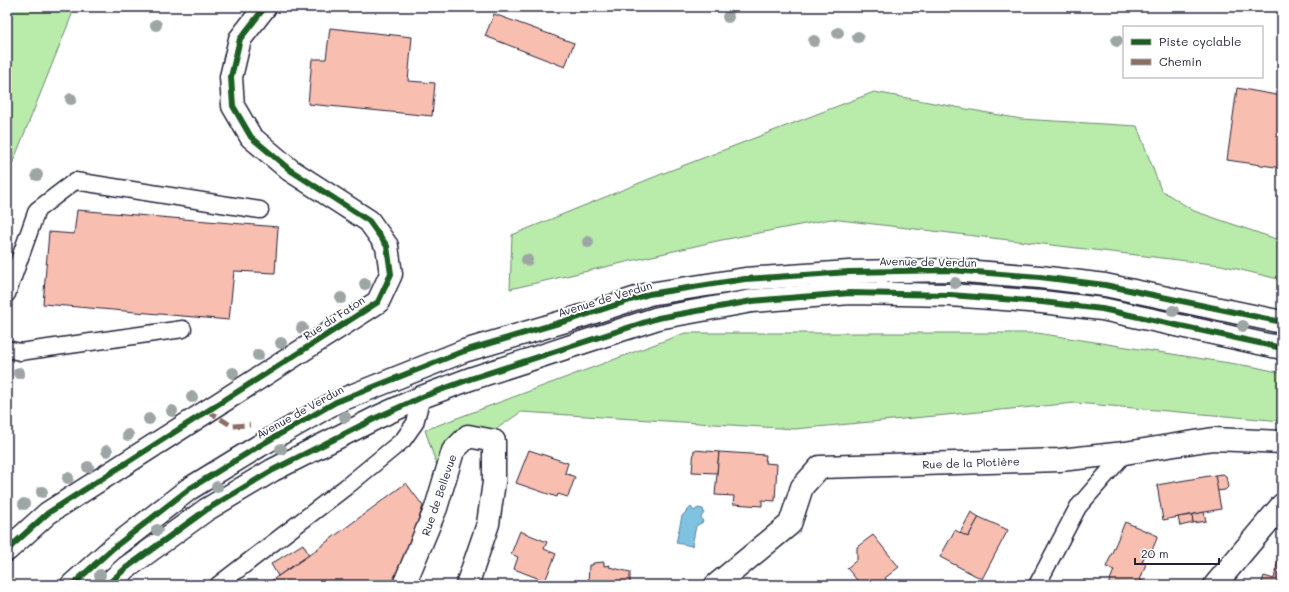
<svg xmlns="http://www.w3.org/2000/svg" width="1289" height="592" viewBox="0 0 1289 592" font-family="Mali,sans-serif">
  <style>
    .green { fill: #b9ebaa; stroke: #6e8672 }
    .water { fill: #80c3e0; stroke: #5a839e }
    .building { fill: #f8beb0; stroke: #22223b }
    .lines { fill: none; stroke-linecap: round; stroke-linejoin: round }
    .service-casing { stroke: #22223b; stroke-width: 19 }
    .minor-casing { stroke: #22223b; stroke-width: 25 }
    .primary-casing { stroke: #22223b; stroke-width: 25 }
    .service { stroke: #fff; stroke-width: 16 }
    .minor { stroke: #fff; stroke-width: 22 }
    .primary { stroke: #fff; stroke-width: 22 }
    .quiet { stroke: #8d6e63; stroke-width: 5; stroke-dasharray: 10 5; stroke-linecap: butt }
    .cycleway-casing { stroke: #fff; stroke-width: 8 }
    .cycleway { stroke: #1b5e20; stroke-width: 6 }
    .tree { fill: #9ea6a5 }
    .labels { text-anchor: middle; stroke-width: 4; stroke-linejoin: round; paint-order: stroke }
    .street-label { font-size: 11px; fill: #22223b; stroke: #fff }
  </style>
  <rect width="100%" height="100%" fill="#fff"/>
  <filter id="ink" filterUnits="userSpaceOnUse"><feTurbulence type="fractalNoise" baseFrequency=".025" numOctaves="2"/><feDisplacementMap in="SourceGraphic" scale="8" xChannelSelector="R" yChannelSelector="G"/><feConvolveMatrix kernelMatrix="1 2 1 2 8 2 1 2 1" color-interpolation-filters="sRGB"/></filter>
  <g filter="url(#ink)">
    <g class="green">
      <polygon points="7,7 75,7 7,177"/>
      <polygon points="874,92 1021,119 1137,126 1161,190 1194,211 1282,241 1282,280 1221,265 831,219 717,241 510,289 512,235 664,173"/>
      <polygon points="685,333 1037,333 1255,367 1282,373 1282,421 1076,403 795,429 521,412 438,469 425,430"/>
    </g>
    <polygon class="water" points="691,507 694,511 698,508 703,509 704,513 701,517 703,522 696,526 692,546 676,543 682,516"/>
    <g class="building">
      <polygon points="494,14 574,43 565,67 485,36"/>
      <polygon points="330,28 412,37 408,81 435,83 432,116 308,104 312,59 326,59"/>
      <polygon points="1237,88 1282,96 1282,168 1227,160"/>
      <polygon points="77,210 278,227 275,273 234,271 229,320 43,304 49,232 74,234"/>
      <polygon points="529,450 568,463 565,473 575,477 568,497 558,494 557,497 516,483"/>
      <polygon points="694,450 719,452 717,473 692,472"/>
      <polygon points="719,452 766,455 765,463 777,464 775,501 762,500 762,506 733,504 734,496 715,495"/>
      <polygon points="1223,474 1226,476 1228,487 1225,490 1217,491 1215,475"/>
      <polygon points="1215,475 1221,509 1163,520 1157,485"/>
      <polygon points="406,483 423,506 403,568 395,585 265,585 309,555"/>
      <polygon points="971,512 979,517 968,537 960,533"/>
      <polygon points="1204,512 1206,521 1193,523 1192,515"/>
      <polygon points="1192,515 1193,523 1180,526 1178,517"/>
      <polygon points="979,517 1008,530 982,579 940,557 955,530 968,537"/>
      <polygon points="1125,522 1158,536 1150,555 1146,553 1142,562 1146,564 1140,580 1144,582 1143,585 1108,585 1114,570 1106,567"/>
      <polygon points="520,531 547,542 544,549 556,554 545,581 514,569 518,557 511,554"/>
      <polygon points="873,535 899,567 885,578 890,585 861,585 847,568 857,560 857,547"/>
      <polygon points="303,544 309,555 278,576 271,564"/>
      <polygon points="1278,560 1282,561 1282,585 1261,585 1264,576 1274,579"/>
      <polygon points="604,562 604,566 610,565 609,567 630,572 630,585 588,585 589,565 593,565 593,563"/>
    </g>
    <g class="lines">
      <defs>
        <g id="service">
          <polyline points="7,294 37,210 75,181 260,210"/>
          <polyline points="7,349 20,352 183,329"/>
          <polyline points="218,585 346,487 403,440 415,423 422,397"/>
          <polyline points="1037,585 1078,507 1125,453"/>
        </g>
        <g id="minor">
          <polyline points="7,550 48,513 378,302 391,274 387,246 369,221 290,170 251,137 233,106 231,77 240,39 265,7"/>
          <polyline points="404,585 436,508 453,451 468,436 494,441 494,482 488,524 467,585"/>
          <polyline points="716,585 790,524 802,487 820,467 1060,460 1125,453 1213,439 1282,442"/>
          <polyline points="1215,585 1282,505"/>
        </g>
        <g id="primary">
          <polyline points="72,585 112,549 189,489 259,446 336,402 464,351 579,317 649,294 745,279 849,272 951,270 1040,277 1105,285 1282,322"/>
          <polyline points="107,585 126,568 206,510 273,470 378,417 422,397 470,379 658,318 752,301 850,293 950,295 1042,302 1102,309 1282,348"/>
        </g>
      </defs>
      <use href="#service" class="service-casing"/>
      <use href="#minor" class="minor-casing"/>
      <use href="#primary" class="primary-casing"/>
      <use href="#service" class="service"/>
      <use href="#minor" class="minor"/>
      <use href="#primary" class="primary"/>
      <polyline class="quiet" points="208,411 232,426 250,425"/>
      <defs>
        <g id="cycleway">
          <polyline points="7,550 48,513 378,302 391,274 387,246 369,221 290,170 251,137 233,106 231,77 240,39 265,7"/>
          <polyline points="72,585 112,549 189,489 259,446 336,402 464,351 579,317 649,294 745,279 849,272 951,270 1040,277 1105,285 1282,322"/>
          <polyline points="107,585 126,568 206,510 273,470 378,417 422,397 470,379 658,318 752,301 850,293 950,295 1042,302 1102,309 1282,348"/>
        </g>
      </defs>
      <use href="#cycleway" class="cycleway-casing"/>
      <use href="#cycleway" class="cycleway"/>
    </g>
    <g class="tree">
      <circle cx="728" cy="17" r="6"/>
      <circle cx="156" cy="25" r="6"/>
      <circle cx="838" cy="33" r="6"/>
      <circle cx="858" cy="37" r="6"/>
      <circle cx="814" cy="41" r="6"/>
      <circle cx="1117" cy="41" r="6"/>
      <circle cx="71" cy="99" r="6"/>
      <circle cx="37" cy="175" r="6"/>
      <circle cx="588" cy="242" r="6"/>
      <circle cx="527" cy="260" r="6"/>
      <circle cx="955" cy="283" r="6"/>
      <circle cx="365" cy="284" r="6"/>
      <circle cx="341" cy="298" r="6"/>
      <circle cx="1173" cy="311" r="6"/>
      <circle cx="1243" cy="326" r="6"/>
      <circle cx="302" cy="328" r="6"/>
      <circle cx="281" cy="343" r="6"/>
      <circle cx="258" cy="355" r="6"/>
      <circle cx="19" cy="373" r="6"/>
      <circle cx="233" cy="373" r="6"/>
      <circle cx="192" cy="397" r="6"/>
      <circle cx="172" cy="411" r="6"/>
      <circle cx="345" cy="417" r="6"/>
      <circle cx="149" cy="419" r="6"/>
      <circle cx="128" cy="435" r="6"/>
      <circle cx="281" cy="449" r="6"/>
      <circle cx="107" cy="451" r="6"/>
      <circle cx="88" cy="467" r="6"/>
      <circle cx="68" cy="478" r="6"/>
      <circle cx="217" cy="487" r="6"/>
      <circle cx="42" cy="492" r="6"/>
      <circle cx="24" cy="504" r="6"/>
      <circle cx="157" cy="530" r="6"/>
      <circle cx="100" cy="575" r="6"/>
    </g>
  </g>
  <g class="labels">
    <g class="street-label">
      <text transform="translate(928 262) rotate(1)" y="4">Avenue de Verdun</text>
      <text transform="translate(605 299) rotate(-17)" y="4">Avenue de Verdun</text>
      <text transform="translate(334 318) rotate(-33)" y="4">Rue du Faton</text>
      <text transform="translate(300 412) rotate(-29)" y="4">Avenue de Verdun</text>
      <text transform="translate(971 463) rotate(-2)" y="4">Rue de la Plotière</text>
      <text transform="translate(439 495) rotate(-71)" y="4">Rue de Bellevue</text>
    </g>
  </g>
  <rect width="1289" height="592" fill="none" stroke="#fff" stroke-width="24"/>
  <rect x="12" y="12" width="1265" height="568" fill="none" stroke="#22223b" stroke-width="1.5" filter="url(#ink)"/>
  <rect x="1123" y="26" width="140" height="52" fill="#ffffff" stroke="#a7a7b1"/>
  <rect x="1131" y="39" width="20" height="6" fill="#1b5e20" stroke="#a7a7b1"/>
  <text x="1159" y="46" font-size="12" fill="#22223b">Piste cyclable</text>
  <rect x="1131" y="59" width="20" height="6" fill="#8d6e63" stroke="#a7a7b1"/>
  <text x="1159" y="66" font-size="12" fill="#22223b">Chemin</text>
  <path d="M1135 558v6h84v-6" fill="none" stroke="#22223b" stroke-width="2"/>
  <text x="1141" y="558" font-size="12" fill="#22223b" stroke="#ffffff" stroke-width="3" paint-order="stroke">20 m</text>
</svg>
